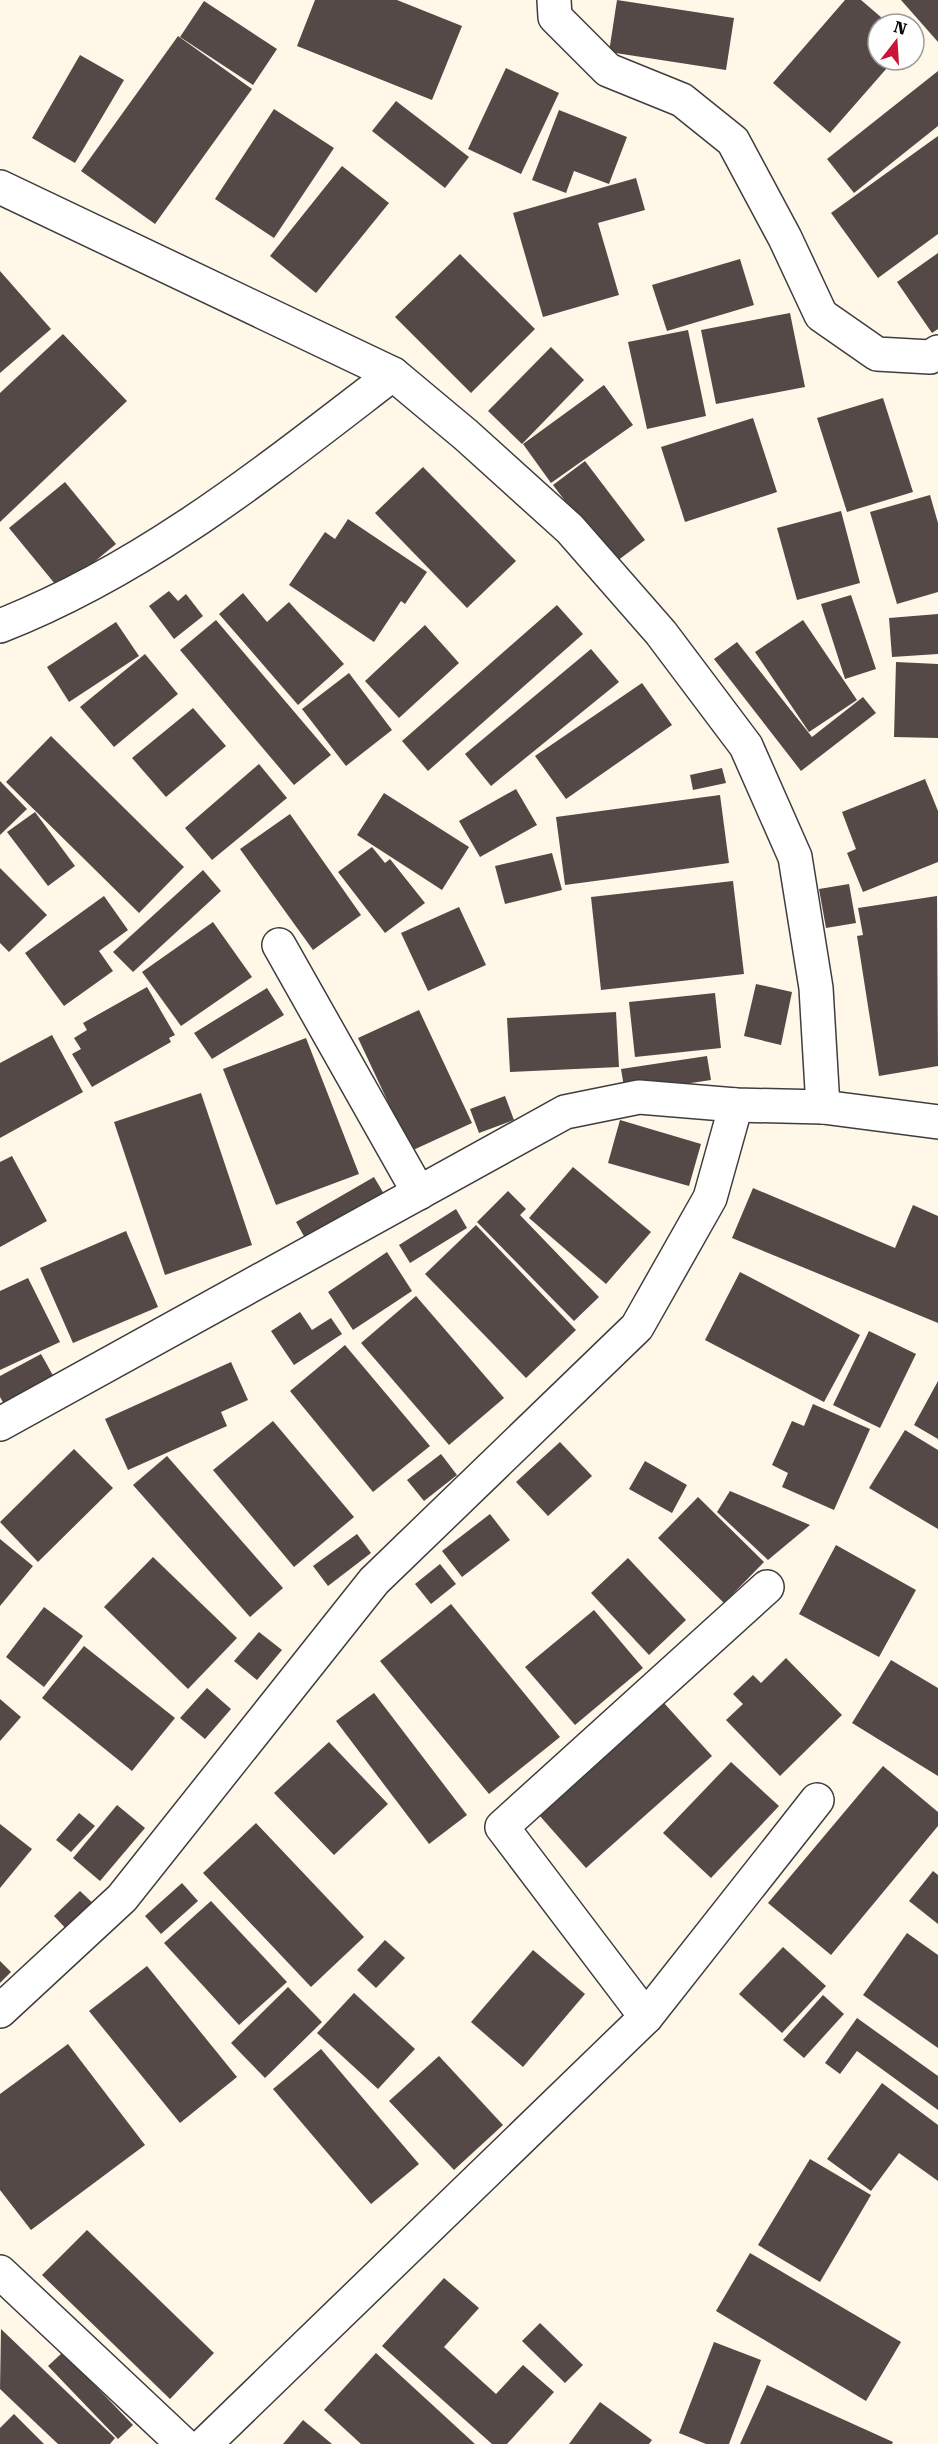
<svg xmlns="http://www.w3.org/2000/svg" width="938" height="2444" viewBox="0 0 938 2444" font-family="'Roboto Serif',serif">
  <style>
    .building { fill: #544946 }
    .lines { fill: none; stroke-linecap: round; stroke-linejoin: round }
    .minor-casing { stroke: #3e3e3e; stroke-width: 36 }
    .minor { stroke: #fff; stroke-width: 33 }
  </style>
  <rect width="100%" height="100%" fill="#fff7e8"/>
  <g class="building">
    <polygon points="315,0 397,0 462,26 432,100 297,46"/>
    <polygon points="617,0 734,18 726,70 609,52"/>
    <polygon points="845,0 861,0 889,24 878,24 878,60 894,60 830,133 773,83"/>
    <polygon points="901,0 938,0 938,42"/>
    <polygon points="204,1 277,49 253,85 180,37"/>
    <polygon points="178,36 252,89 155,224 81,171"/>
    <polygon points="80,55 124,80 75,163 32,138"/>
    <polygon points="506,68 559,93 521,174 468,149"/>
    <polygon points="938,71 938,126 854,193 827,159"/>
    <polygon points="396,101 469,157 445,188 372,131"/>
    <polygon points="274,109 334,148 274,238 215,199"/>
    <polygon points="559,110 627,137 609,184 574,171 566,193 532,180"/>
    <polygon points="938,136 938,234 878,278 831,213"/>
    <polygon points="342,166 389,203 316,293 270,256"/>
    <polygon points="636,178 645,210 598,223 619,295 543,317 513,213"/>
    <polygon points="938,253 938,329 932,333 897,282"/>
    <polygon points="460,254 535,329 471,393 395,317"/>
    <polygon points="740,259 754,305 667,331 652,285"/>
    <polygon points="0,271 51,329 0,373"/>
    <polygon points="790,313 805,387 716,404 701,330"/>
    <polygon points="688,330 706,416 647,429 628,342"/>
    <polygon points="63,334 127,401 0,522 0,393"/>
    <polygon points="551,347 584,380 522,444 488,411"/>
    <polygon points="604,385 633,425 551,483 523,444"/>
    <polygon points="883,398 913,492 847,512 817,418"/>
    <polygon points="753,418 777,492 685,522 661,447"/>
    <polygon points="585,461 645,540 613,564 553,485"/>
    <polygon points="423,467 516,561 467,608 375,513"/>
    <polygon points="65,482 116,544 60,590 9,528"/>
    <polygon points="930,495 938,523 938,592 897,604 870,512"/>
    <polygon points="841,511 860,583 797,600 777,528"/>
    <polygon points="348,519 427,572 405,604 401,601 374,642 289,585 325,532 335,539"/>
    <polygon points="169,591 178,601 186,594 203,616 174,639 149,606"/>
    <polygon points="243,593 267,622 289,602 344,664 298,705 219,614"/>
    <polygon points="851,595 876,669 845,679 821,604"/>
    <polygon points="557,605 583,634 428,771 402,741"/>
    <polygon points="938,614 938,654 892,657 889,618"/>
    <polygon points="216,620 331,755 294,785 180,650"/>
    <polygon points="803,620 857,700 809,732 755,652"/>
    <polygon points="116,622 139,656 69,702 47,667"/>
    <polygon points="425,625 459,663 399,718 365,681"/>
    <polygon points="737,642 812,737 863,697 876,713 801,771 714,659"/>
    <polygon points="591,649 619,682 491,786 465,754"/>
    <polygon points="145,654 178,694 114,747 80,707"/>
    <polygon points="896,662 938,664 938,738 894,737"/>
    <polygon points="349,673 392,730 346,766 302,709"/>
    <polygon points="642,683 672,725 566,799 535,756"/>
    <polygon points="193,708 226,746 166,797 132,758"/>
    <polygon points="51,736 184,867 139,913 6,782"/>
    <polygon points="259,764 287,798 212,860 185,828"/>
    <polygon points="722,768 726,783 693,790 690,775"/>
    <polygon points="925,779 938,811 938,862 863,892 847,853 856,849 842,812"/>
    <polygon points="0,781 27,809 0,835"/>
    <polygon points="516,789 537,825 480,857 459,821"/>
    <polygon points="384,793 469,847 442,890 357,835"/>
    <polygon points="720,795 729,863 565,885 556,817"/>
    <polygon points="35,812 75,866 48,886 7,832"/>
    <polygon points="290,814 361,915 313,950 240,849"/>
    <polygon points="372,847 385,863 390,859 425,903 385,933 338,872"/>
    <polygon points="552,853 562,890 505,904 495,866"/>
    <polygon points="0,868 47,915 9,952 0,943"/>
    <polygon points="203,870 221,891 133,972 113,952"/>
    <polygon points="733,881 744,974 601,990 591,897"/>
    <polygon points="849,884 856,923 826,928 819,889"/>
    <polygon points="104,896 128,930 99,951 113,971 64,1006 25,953"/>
    <polygon points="937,896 938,1066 879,1076 857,936 863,935 858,908"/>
    <polygon points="459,907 486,965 428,991 401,933"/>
    <polygon points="213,922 252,977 181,1026 142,972"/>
    <polygon points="756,984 792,992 781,1045 744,1036"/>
    <polygon points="147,987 175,1035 169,1038 171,1042 92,1087 72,1054 81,1049 74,1038 87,1030 83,1023"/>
    <polygon points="267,988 284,1015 212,1059 194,1033"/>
    <polygon points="715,993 721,1048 635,1057 629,1002"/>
    <polygon points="419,1010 472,1123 411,1151 358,1038"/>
    <polygon points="616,1012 619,1067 510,1072 507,1018"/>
    <polygon points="52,1035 83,1092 0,1138 0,1063"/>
    <polygon points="306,1038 359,1174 276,1205 223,1069"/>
    <polygon points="707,1056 711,1080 625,1093 621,1069"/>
    <polygon points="201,1093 252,1245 165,1275 114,1122"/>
    <polygon points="505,1096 514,1120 479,1133 470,1109"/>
    <polygon points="620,1120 701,1144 689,1186 608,1163"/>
    <polygon points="12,1156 47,1221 0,1247 0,1162"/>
    <polygon points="573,1167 651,1232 606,1284 529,1218"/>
    <polygon points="374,1177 387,1199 309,1245 296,1222"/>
    <polygon points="753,1188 895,1248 913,1205 938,1216 938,1323 732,1238"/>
    <polygon points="508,1191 526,1209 520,1215 599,1297 574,1321 477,1222"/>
    <polygon points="456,1209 467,1228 410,1263 399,1245"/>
    <polygon points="476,1225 576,1330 526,1378 425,1274"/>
    <polygon points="126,1231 158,1307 73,1343 40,1268"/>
    <polygon points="387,1252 412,1291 353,1330 328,1292"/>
    <polygon points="740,1272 860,1335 824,1402 705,1340"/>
    <polygon points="28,1278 60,1342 0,1370 0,1291"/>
    <polygon points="416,1296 504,1398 449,1445 361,1343"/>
    <polygon points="300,1312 312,1330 331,1318 342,1334 294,1365 271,1331"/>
    <polygon points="869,1331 916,1354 880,1428 833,1405"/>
    <polygon points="345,1345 430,1446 373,1492 290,1391"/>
    <polygon points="41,1354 55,1379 5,1406 0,1397 0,1376"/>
    <polygon points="231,1362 248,1400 221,1412 227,1426 128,1470 105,1419"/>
    <polygon points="938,1381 938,1439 914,1425"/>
    <polygon points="813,1404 870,1429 834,1510 782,1487 788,1473 772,1465 792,1421 804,1426"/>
    <polygon points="273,1421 354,1517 294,1567 213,1470"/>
    <polygon points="905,1430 938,1450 938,1529 869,1488"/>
    <polygon points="560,1442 592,1476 548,1516 516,1482"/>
    <polygon points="74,1449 113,1488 38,1562 0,1522"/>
    <polygon points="441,1454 457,1475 424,1501 407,1480"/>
    <polygon points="167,1456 283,1588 250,1617 133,1485"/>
    <polygon points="645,1461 687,1485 672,1513 629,1489"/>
    <polygon points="730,1491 810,1525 768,1560 717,1512"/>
    <polygon points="698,1497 764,1562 724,1603 658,1538"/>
    <polygon points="490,1514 510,1540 462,1577 442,1551"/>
    <polygon points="357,1534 371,1553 328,1586 313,1566"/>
    <polygon points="0,1539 33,1566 0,1606"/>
    <polygon points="836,1545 916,1590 879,1657 799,1614"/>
    <polygon points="153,1557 237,1638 188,1689 104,1607"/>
    <polygon points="628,1558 686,1620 649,1655 591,1593"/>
    <polygon points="440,1564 456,1584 431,1604 415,1584"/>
    <polygon points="451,1604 560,1737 489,1794 380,1661"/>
    <polygon points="44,1607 83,1636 44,1687 6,1657"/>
    <polygon points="594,1610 643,1668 575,1725 525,1667"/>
    <polygon points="259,1632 282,1650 257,1680 234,1661"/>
    <polygon points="84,1646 175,1718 132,1771 42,1698"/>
    <polygon points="786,1658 842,1715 780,1776 726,1720 743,1704 733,1694 753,1675 761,1683"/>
    <polygon points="891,1660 938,1688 938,1776 852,1723"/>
    <polygon points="207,1688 231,1709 205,1739 180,1718"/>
    <polygon points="374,1693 467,1815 429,1844 336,1721"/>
    <polygon points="0,1699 21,1717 0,1741"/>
    <polygon points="664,1703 712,1756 586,1868 539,1815"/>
    <polygon points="329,1742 388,1804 334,1855 274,1793"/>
    <polygon points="731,1762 779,1806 711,1878 663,1833"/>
    <polygon points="883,1766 938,1812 938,1826 831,1955 768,1903"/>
    <polygon points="117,1805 145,1828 100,1881 73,1858"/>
    <polygon points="79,1813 95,1826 71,1852 56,1840"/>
    <polygon points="256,1823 364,1937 311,1987 203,1873"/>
    <polygon points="0,1824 32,1849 0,1888"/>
    <polygon points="933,1871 938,1875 938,1924 909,1901"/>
    <polygon points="182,1883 198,1901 161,1934 145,1916"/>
    <polygon points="80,1891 97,1907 70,1933 54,1916"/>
    <polygon points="211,1901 287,1982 239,2025 164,1943"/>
    <polygon points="907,1933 938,1955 938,2048 863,1995"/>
    <polygon points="385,1940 405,1958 376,1988 357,1970"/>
    <polygon points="783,1947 826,1986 782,2033 739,1994"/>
    <polygon points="533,1950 585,1994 523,2067 471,2022"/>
    <polygon points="0,1961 11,1972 0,1983"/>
    <polygon points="147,1966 237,2077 180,2123 89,2011"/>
    <polygon points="288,1987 322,2022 265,2078 231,2043"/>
    <polygon points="354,1993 415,2049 378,2089 317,2033"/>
    <polygon points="823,1995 844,2014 804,2058 783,2040"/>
    <polygon points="857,2018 938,2076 938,2110 857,2051 840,2074 825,2063"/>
    <polygon points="68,2044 145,2145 31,2230 0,2190 0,2094"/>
    <polygon points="321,2049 419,2164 371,2204 273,2089"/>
    <polygon points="439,2056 503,2125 454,2170 389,2101"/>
    <polygon points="882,2083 938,2125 938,2181 899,2153 871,2191 827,2159"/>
    <polygon points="810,2159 871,2195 820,2282 758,2245"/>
    <polygon points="87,2230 214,2353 170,2399 42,2275"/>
    <polygon points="750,2253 901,2342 866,2401 716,2311"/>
    <polygon points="444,2278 479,2308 444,2347 496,2394 523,2365 554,2392 507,2444 492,2444 382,2346"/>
    <polygon points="540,2323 583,2365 565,2383 522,2341"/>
    <polygon points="1,2329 115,2438 110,2444 58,2444 0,2389"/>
    <polygon points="714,2342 761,2360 729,2444 706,2444 679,2433"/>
    <polygon points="63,2352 133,2425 118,2439 48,2366"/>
    <polygon points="376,2353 475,2444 361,2444 324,2410"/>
    <polygon points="767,2385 893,2442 892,2444 740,2444"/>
    <polygon points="600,2402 652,2440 649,2444 569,2444"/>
    <polygon points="14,2414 44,2444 0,2444 0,2428"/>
    <polygon points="303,2420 332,2444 283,2444"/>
  </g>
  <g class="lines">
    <defs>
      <g id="minor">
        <polyline points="554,0 555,17 608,70 682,100 733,141 785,238 821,315 877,354 930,357 938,352"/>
        <polyline points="0,187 393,374 466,435 570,529 661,633 746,746 795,857 816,988 823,1107"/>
        <path d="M0,626C146,569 269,469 393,374"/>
        <polyline points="279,945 419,1193"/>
        <polyline points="0,1424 565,1112 639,1097 736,1105 823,1107 938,1122"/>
        <polyline points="0,2011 122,1898 374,1581 637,1327 710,1198 736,1105"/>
        <polyline points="646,2017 502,1827 767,1587"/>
        <polyline points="0,2272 183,2444"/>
        <polyline points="205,2444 646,2017 817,1800"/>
      </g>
    </defs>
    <use href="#minor" class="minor-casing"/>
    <use href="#minor" class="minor"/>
  </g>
  <g transform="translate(896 42) rotate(17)"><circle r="28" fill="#ffffff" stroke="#9d9d9d" stroke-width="1.5"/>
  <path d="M0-4.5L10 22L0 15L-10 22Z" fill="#c81638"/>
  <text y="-9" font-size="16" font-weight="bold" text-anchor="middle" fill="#0b0b0b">N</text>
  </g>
</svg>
